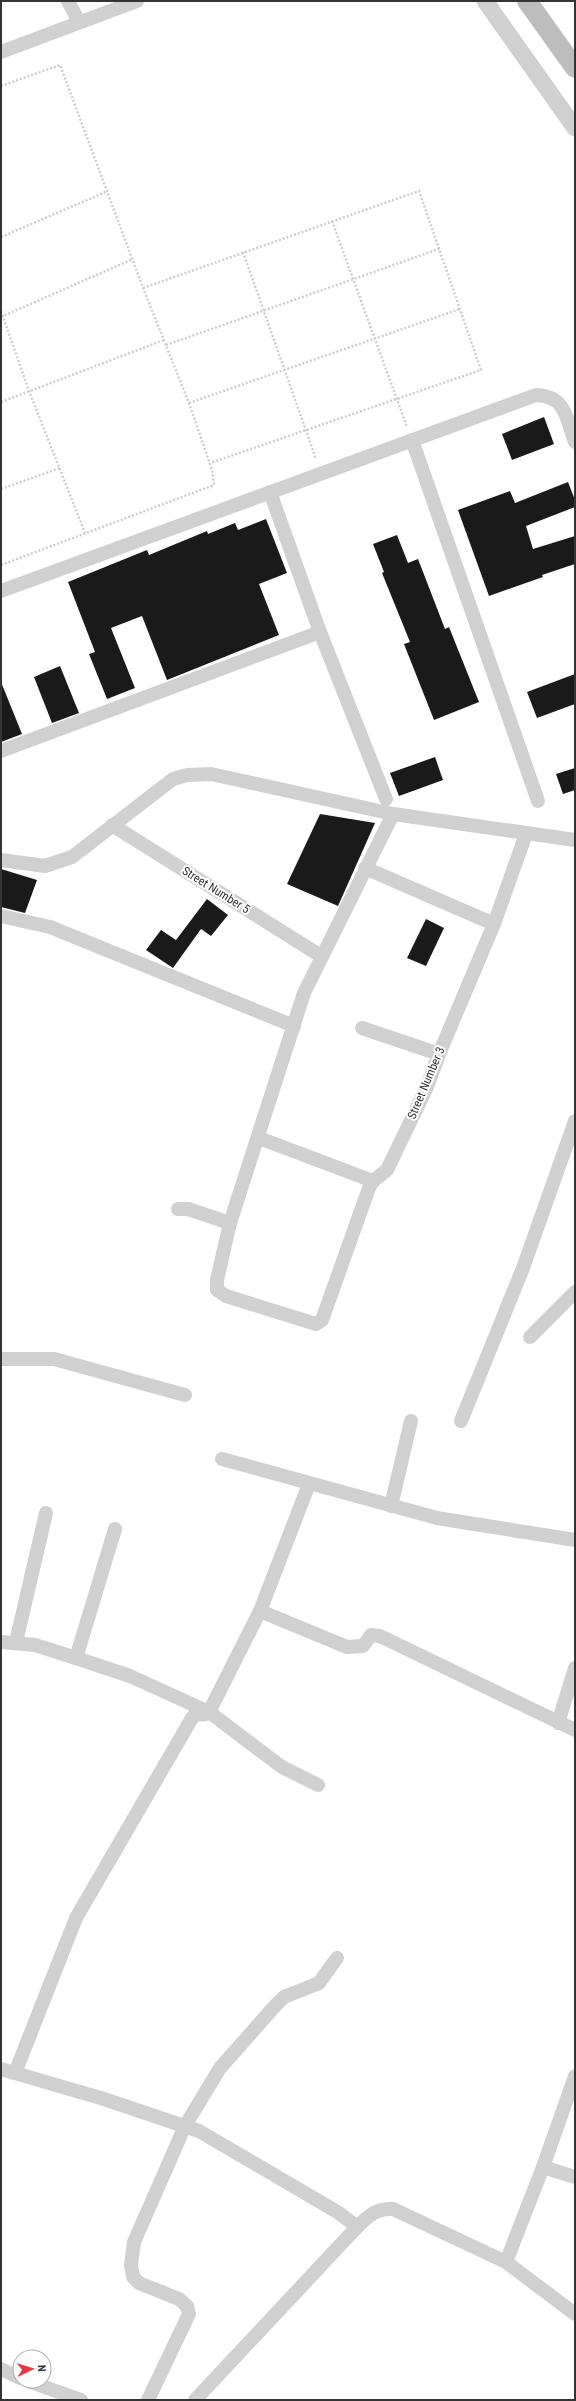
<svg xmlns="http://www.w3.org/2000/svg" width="576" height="2401" viewBox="0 0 576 2401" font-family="'Roboto Condensed',sans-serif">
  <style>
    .building { fill: #1a1a1a }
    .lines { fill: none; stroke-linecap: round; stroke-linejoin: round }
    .path { stroke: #cdcdcd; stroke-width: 2.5; stroke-dasharray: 2 2; stroke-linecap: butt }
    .minor { stroke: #d0d0d0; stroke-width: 14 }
    .tertiary { stroke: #d0d0d0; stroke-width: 17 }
    .secondary { stroke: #bdbdbd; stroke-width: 20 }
    .labels { text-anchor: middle; stroke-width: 4; stroke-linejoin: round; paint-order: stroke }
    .street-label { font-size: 12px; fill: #333; stroke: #fff }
  </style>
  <rect width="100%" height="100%" fill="#fff"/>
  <g class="building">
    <polygon points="544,417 554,444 512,460 502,434"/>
    <polygon points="568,482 575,500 575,507 526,526 533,549 575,536 575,564 542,575 543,577 489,596 458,510 510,491 515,503"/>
    <polygon points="266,519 287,573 259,584 279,635 167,680 142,616 111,628 135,688 107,699 89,654 95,652 68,582 147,550 149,555 207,531 208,534 235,523 238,530"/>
    <polygon points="397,535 408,563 418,559 445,629 449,627 479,702 434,720 404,644 410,642 382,573 384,572 373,544"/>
    <polygon points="60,666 79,713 52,723 34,677"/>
    <polygon points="575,674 575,704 537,718 527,692"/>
    <polygon points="1,682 22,734 1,742"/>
    <polygon points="435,757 443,780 399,796 390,773"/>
    <polygon points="575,768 575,790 563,794 556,774"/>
    <polygon points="320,814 375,823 338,906 287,884"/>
    <polygon points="1,869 37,880 25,913 1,907"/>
    <polygon points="207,899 228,915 211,936 201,929 173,968 146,950 161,930 176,940"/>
    <polygon points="426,919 444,928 426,966 407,958"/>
  </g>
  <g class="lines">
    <g class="path">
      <polyline points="1,86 60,65 143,288 189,403 212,470 214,485 1,565"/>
      <polyline points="332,221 407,427"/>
      <polyline points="1,237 108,191"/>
      <polyline points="243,252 316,459"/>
      <polyline points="143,288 419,191 481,370 210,463"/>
      <polyline points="1,311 29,391 85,533"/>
      <polyline points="1,317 133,259"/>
      <polyline points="166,345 439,249"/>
      <polyline points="1,402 164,340"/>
      <polyline points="189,403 460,309"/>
      <polyline points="1,489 60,468"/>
    </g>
    <g class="minor">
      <polyline points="68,1 79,22"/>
      <polyline points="1,52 137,1"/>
      <polyline points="412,440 538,801"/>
      <polyline points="270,492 320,632 386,799"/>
      <path d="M1,591L536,395C566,396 566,418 575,442"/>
      <polyline points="1,751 320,632"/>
      <polyline points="393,814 304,993 230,1223 217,1280 217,1290 226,1296 316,1324 322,1320 369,1188 373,1181 387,1170 427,1087 439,1054 494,924 526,834"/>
      <polyline points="112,825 321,956"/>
      <polyline points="1,860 45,866 72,857 173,779 187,775 211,774 393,814 575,840"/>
      <polyline points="365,868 494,924"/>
      <polyline points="1,916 50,927 294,1026"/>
      <polyline points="362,1028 439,1054"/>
      <polyline points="259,1138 373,1181"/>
      <polyline points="178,1209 188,1209 230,1223"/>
      <polyline points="530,1337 575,1292"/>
      <polyline points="1,1359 54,1359 185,1395"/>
      <polyline points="461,1421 523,1268 575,1121"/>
      <polyline points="222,1459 437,1518 575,1540"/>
      <polyline points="391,1506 411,1421"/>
      <polyline points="260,1611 347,1647 363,1646 371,1635 380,1636 575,1730"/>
      <polyline points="1,1642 35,1645 76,1658 130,1676 209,1712 282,1767 318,1785"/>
      <polyline points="16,1642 46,1513"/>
      <polyline points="76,1658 115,1529"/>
      <polyline points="558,1723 575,1668"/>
      <path d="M1,2069L104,2099L199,2131L339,2213L357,2227C369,2216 376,2208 393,2209L506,2262"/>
      <polyline points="15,2073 76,1918 192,1718 195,1715 205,1714 209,1712 260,1611 309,1484"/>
      <polyline points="575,2076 543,2167 506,2262 575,2314"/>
      <polyline points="543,2167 575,2177"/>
      <polyline points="1,2369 20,2378"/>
      <polyline points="28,2381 81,2400"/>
      <polyline points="148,2400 189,2314 187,2306 179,2299 139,2283 133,2277 131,2265 134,2242 185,2126 220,2068 275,2006 284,1997 319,1983 337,1958"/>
      <polyline points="195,2400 357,2227"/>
    </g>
    <polyline class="tertiary" points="485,1 575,128"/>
    <polyline class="secondary" points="527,1 575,68"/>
  </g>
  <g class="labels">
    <g class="street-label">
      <text transform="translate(216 890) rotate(32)" y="4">Street Number 5</text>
      <text transform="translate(426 1083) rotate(-67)" y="4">Street Number 3</text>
    </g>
  </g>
  <rect width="576" height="2401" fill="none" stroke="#333333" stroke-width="4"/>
  <g transform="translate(32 2369) rotate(86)"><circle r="19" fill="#ffffff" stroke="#adadad"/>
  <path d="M0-3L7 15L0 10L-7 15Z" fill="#e63946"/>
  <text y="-6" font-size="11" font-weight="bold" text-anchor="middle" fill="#333333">N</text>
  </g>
</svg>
